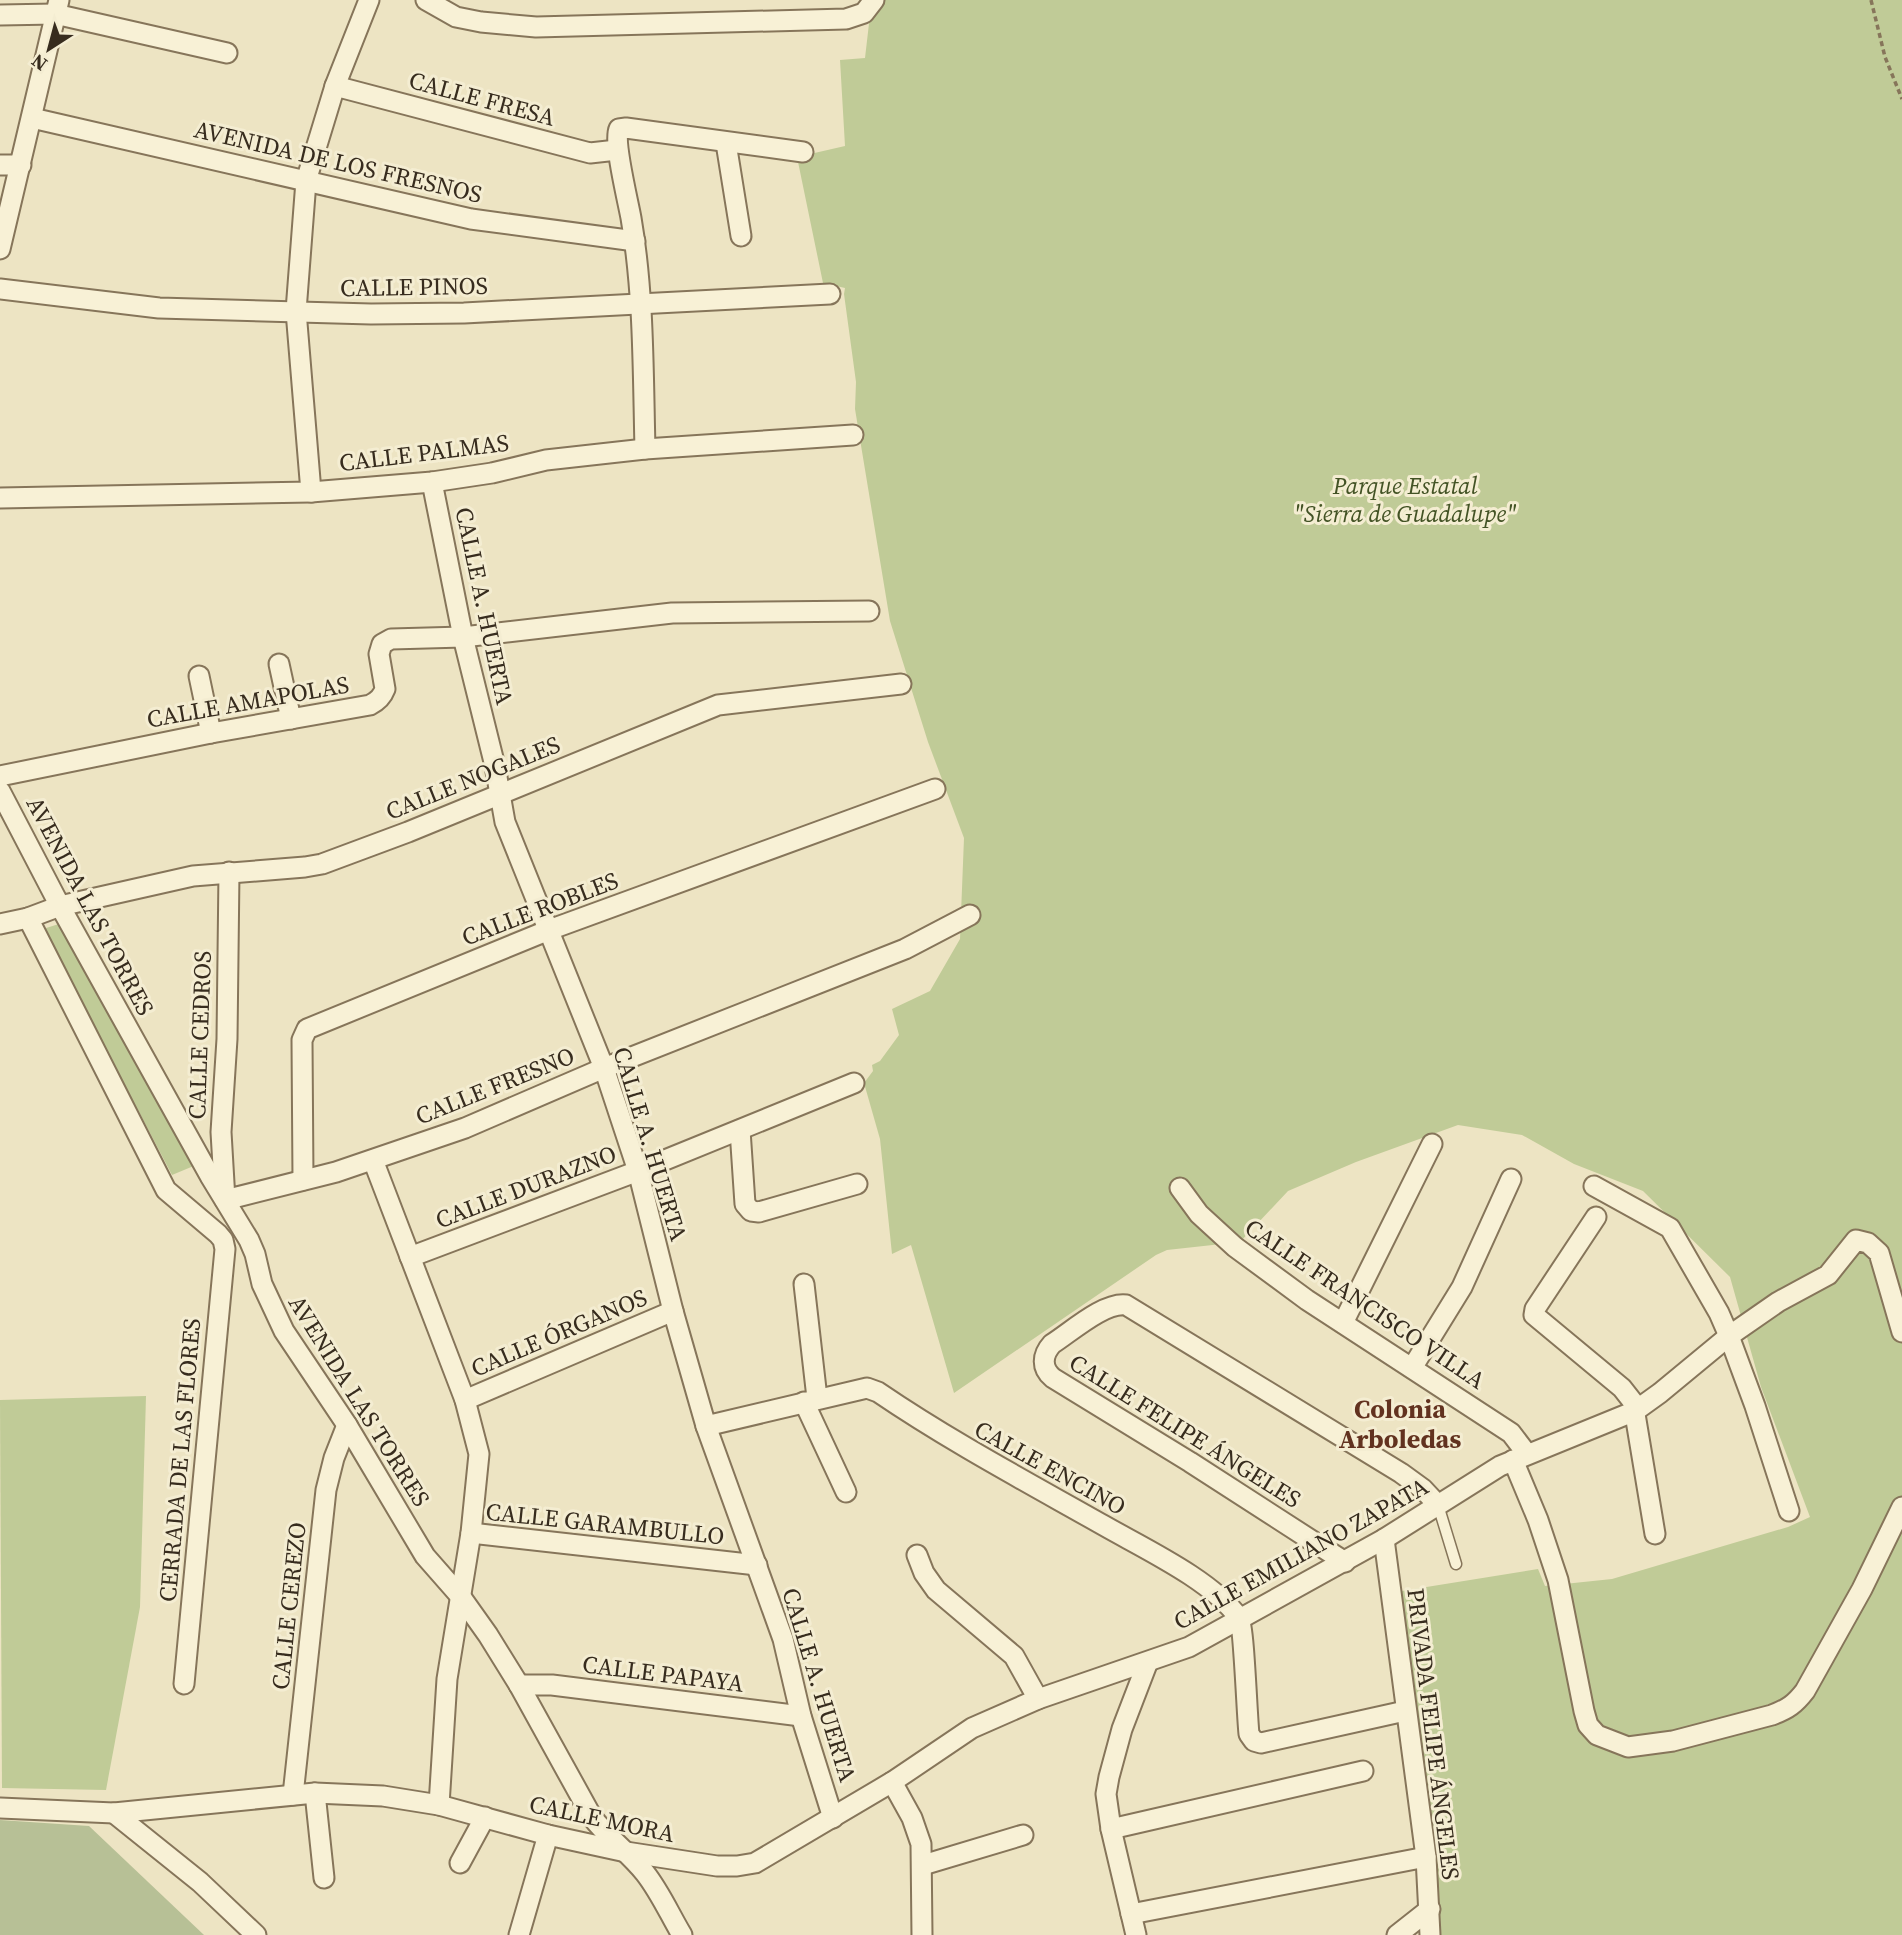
<svg xmlns="http://www.w3.org/2000/svg" width="1902" height="1935" viewBox="0 0 1902 1935" font-family="'Source Serif 4',serif">
  <style>
    .green { fill: #c0cb97 }
    .cemetery { fill: #b7c096 }
    .lines { fill: none; stroke-linecap: round; stroke-linejoin: round }
    .service-casing { stroke: #86755a; stroke-width: 13 }
    .minor-casing { stroke: #86755a; stroke-width: 23 }
    .path { stroke: #86755a; stroke-width: 3.5; stroke-dasharray: 5 3.5; stroke-linecap: butt }
    .service { stroke: #f8f1d6; stroke-width: 10 }
    .minor { stroke: #f8f1d6; stroke-width: 19 }
    .labels { text-anchor: middle; stroke-width: 6; stroke-linejoin: round; paint-order: stroke }
    .street-label { font-size: 24px; fill: #372c1e; stroke: #f4edd2 }
    .park-label { font-size: 24px; font-style: italic; fill: #435325; stroke: #f4edd2 }
    .neighbourhood-label { font-size: 26px; font-weight: bold; fill: #62321f; stroke: #f4edd2 }
  </style>
  <rect width="100%" height="100%" fill="#ede4c3"/>
  <g class="green">
    <polygon points="882,0 1902,0 1902,1935 1427,1935 1383,1594 1538,1569 1545,1586 1612,1579 1788,1527 1810,1517 1761,1387 1730,1277 1643,1191 1574,1164 1522,1135 1458,1125 1356,1162 1288,1191 1240,1242 1167,1250 1156,1255 954,1393 911,1245 892,1254 880,1139 864,1083 873,1071 872,1065 880,1061 899,1035 892,1009 930,991 960,939 964,838 928,742 890,621 855,409 856,382 844,294 845,288 823,283 797,157 845,146 840,60 865,58 870,15"/>
    <polygon points="62,923 196,1165 172,1175 43,929"/>
    <polygon points="146,1396 140,1607 106,1790 2,1788 0,1400"/>
  </g>
  <polygon class="cemetery" points="0,1820 89,1826 204,1935 0,1935"/>
  <g class="lines">
    <defs>
      <polyline id="service" points="1438,1505 1456,1564"/>
      <g id="minor">
        <polyline points="426,0 456,17 481,22 536,27 846,19 864,13 874,0"/>
        <polyline points="0,15 55,14 227,53"/>
        <polyline points="335,86 590,153 617,150"/>
        <polyline points="32,118 471,219 635,241"/>
        <polyline points="726,143 741,236"/>
        <polyline points="0,165 21,165"/>
        <polyline points="0,249 59,0"/>
        <polyline points="0,289 159,308 371,314 464,313 830,294"/>
        <path d="M645,449C643,372 644,294 631,218C628,201 613,141 619,129L626,128L803,152"/>
        <polyline points="432,482 463,637 495,766 505,822 604,1068 638,1171 673,1311 706,1426 783,1639 801,1716 833,1818"/>
        <polyline points="311,492 296,311 306,181 335,86 369,0"/>
        <polyline points="0,498 311,492 432,482 492,473 546,460 645,449 853,435"/>
        <polyline points="279,664 291,719"/>
        <polyline points="199,676 211,733"/>
        <path d="M0,776L211,733L370,705C378,701 382,697 385,689L379,654L382,644L391,639L463,637L672,613L869,611"/>
        <path d="M0,791L60,906L210,1176L249,1240L255,1254L262,1284L284,1331L347,1425L425,1556L461,1597L488,1635L519,1685L592,1817C608,1838 629,1853 645,1873C660,1892 670,1915 682,1935"/>
        <polyline points="229,872 227,1039 221,1132 225,1200 336,1172 465,1128 604,1068 905,949 970,915"/>
        <polyline points="28,918 166,1190 218,1234 223,1240 225,1249 184,1684"/>
        <polyline points="0,924 28,918 60,906 193,876 305,867 322,864 408,832 718,705 901,684"/>
        <polyline points="740,1130 745,1204 751,1211 759,1212 857,1184"/>
        <polyline points="373,1160 465,1400 479,1454 471,1533 447,1679 439,1805"/>
        <polyline points="303,1180 302,1040 307,1029 549,930 935,789"/>
        <polyline points="1594,1186 1670,1228 1719,1313 1729,1336 1755,1406 1789,1511"/>
        <polyline points="1180,1188 1199,1214 1235,1247 1307,1300 1511,1433 1527,1454"/>
        <polyline points="1596,1217 1535,1309 1534,1315 1622,1388 1633,1402 1655,1534"/>
        <polyline points="410,1257 638,1171 854,1083"/>
        <polyline points="804,1284 817,1398"/>
        <polyline points="1343,1323 1432,1144"/>
        <polyline points="1412,1368 1462,1287 1511,1179"/>
        <polyline points="465,1400 673,1311"/>
        <polyline points="804,1402 846,1492"/>
        <path d="M706,1426L867,1388L878,1392C950,1441 1027,1482 1103,1525C1143,1548 1212,1580 1239,1618C1244,1626 1247,1717 1249,1734L1254,1741L1261,1743L1405,1711"/>
        <path d="M1513,1460L1538,1520L1558,1580L1584,1711L1588,1725L1597,1735L1628,1747L1673,1741L1772,1715C1788,1709 1795,1704 1805,1691L1862,1589L1902,1507"/>
        <polyline points="471,1533 757,1565"/>
        <polyline points="1384,1539 1426,1857 1430,1935"/>
        <polyline points="917,1555 924,1573 936,1590 1014,1656 1038,1699"/>
        <path d="M1345,1562L1190,1462L1053,1378C1041,1368 1042,1355 1052,1344C1071,1332 1104,1302 1126,1305L1401,1473L1423,1489L1438,1505"/>
        <polyline points="519,1685 552,1685 801,1716"/>
        <polyline points="892,1782 912,1818 921,1844 922,1935"/>
        <polyline points="315,1793 324,1878"/>
        <polyline points="293,1795 326,1490 334,1458 347,1425"/>
        <polyline points="0,1808 114,1813 315,1793 383,1796 439,1805 548,1835 626,1852 717,1866 737,1866 755,1863 892,1782 972,1728 1038,1699 1189,1647 1384,1539 1500,1466 1635,1411 1660,1393 1729,1336 1778,1302 1828,1275 1856,1240 1868,1243 1879,1253 1902,1332"/>
        <polyline points="114,1813 200,1882 256,1935"/>
        <polyline points="1111,1829 1363,1771"/>
        <polyline points="460,1863 485,1817"/>
        <polyline points="923,1865 1023,1835"/>
        <polyline points="1131,1914 1426,1857"/>
        <polyline points="519,1935 548,1835"/>
        <polyline points="1136,1935 1111,1829 1106,1794 1109,1777 1122,1729 1147,1664"/>
        <polyline points="1397,1935 1430,1909"/>
      </g>
    </defs>
    <use href="#service" class="service-casing"/>
    <use href="#minor" class="minor-casing"/>
    <polyline class="path" points="1871,0 1885,57 1902,99"/>
    <use href="#service" class="service"/>
    <use href="#minor" class="minor"/>
  </g>
  <g class="labels">
    <g class="street-label">
      <text transform="translate(482 99) rotate(15)" y="8">CALLE FRESA</text>
      <text transform="translate(338 162) rotate(13)" y="8">AVENIDA DE LOS FRESNOS</text>
      <text transform="translate(414 287) rotate(-1)" y="8">CALLE PINOS</text>
      <text transform="translate(424 453) rotate(-7)" y="8">CALLE PALMAS</text>
      <text transform="translate(484 606) rotate(78)" y="8">CALLE A. HUERTA</text>
      <text transform="translate(248 702) rotate(-10)" y="8">CALLE AMAPOLAS</text>
      <text transform="translate(473 778) rotate(-22)" y="8">CALLE NOGALES</text>
      <text transform="translate(90 906) rotate(62)" y="8">AVENIDA LAS TORRES</text>
      <text transform="translate(540 909) rotate(-21)" y="8">CALLE ROBLES</text>
      <text transform="translate(200 1035) rotate(-88)" y="8">CALLE CEDROS</text>
      <text transform="translate(495 1086) rotate(-22)" y="8">CALLE FRESNO</text>
      <text transform="translate(650 1144) rotate(73)" y="8">CALLE A. HUERTA</text>
      <text transform="translate(526 1187) rotate(-21)" y="8">CALLE DURAZNO</text>
      <text transform="translate(1365 1304) rotate(34)" y="8">CALLE FRANCISCO VILLA</text>
      <text transform="translate(559 1333) rotate(-23)" y="8">CALLE ÓRGANOS</text>
      <text transform="translate(359 1401) rotate(58)" y="8">AVENIDA LAS TORRES</text>
      <text transform="translate(1185 1431) rotate(32)" y="8">CALLE FELIPE ÁNGELES</text>
      <text transform="translate(180 1460) rotate(-85)" y="8">CERRADA DE LAS FLORES</text>
      <text transform="translate(1050 1468) rotate(29)" y="8">CALLE ENCINO</text>
      <text transform="translate(605 1524) rotate(6)" y="8">CALLE GARAMBULLO</text>
      <text transform="translate(1301 1554) rotate(-29)" y="8">CALLE EMILIANO ZAPATA</text>
      <text transform="translate(289 1606) rotate(-84)" y="8">CALLE CEREZO</text>
      <text transform="translate(663 1674) rotate(7)" y="8">CALLE PAPAYA</text>
      <text transform="translate(819 1685) rotate(73)" y="8">CALLE A. HUERTA</text>
      <text transform="translate(1433 1734) rotate(83)" y="8">PRIVADA FELIPE ÁNGELES</text>
      <text transform="translate(602 1819) rotate(12)" y="8">CALLE MORA</text>
    </g>
    <g class="park-label">
      <text x="1405" y="494">Parque Estatal<tspan x="1405" dy="28">"Sierra de Guadalupe"</tspan></text>
    </g>
    <g class="neighbourhood-label">
      <text x="1400" y="1418">Colonia<tspan x="1400" dy="30">Arboledas</tspan></text>
    </g>
  </g>
  <g transform="translate(49 49) rotate(216)" stroke="#f4edd2" stroke-width="5" paint-order="stroke">
  <path d="M0-5L12 26L0 18L-12 26Z" fill="#372c1e"/>
  <text y="-10" font-size="19" font-weight="bold" text-anchor="middle" fill="#372c1e">N</text>
  </g>
</svg>
